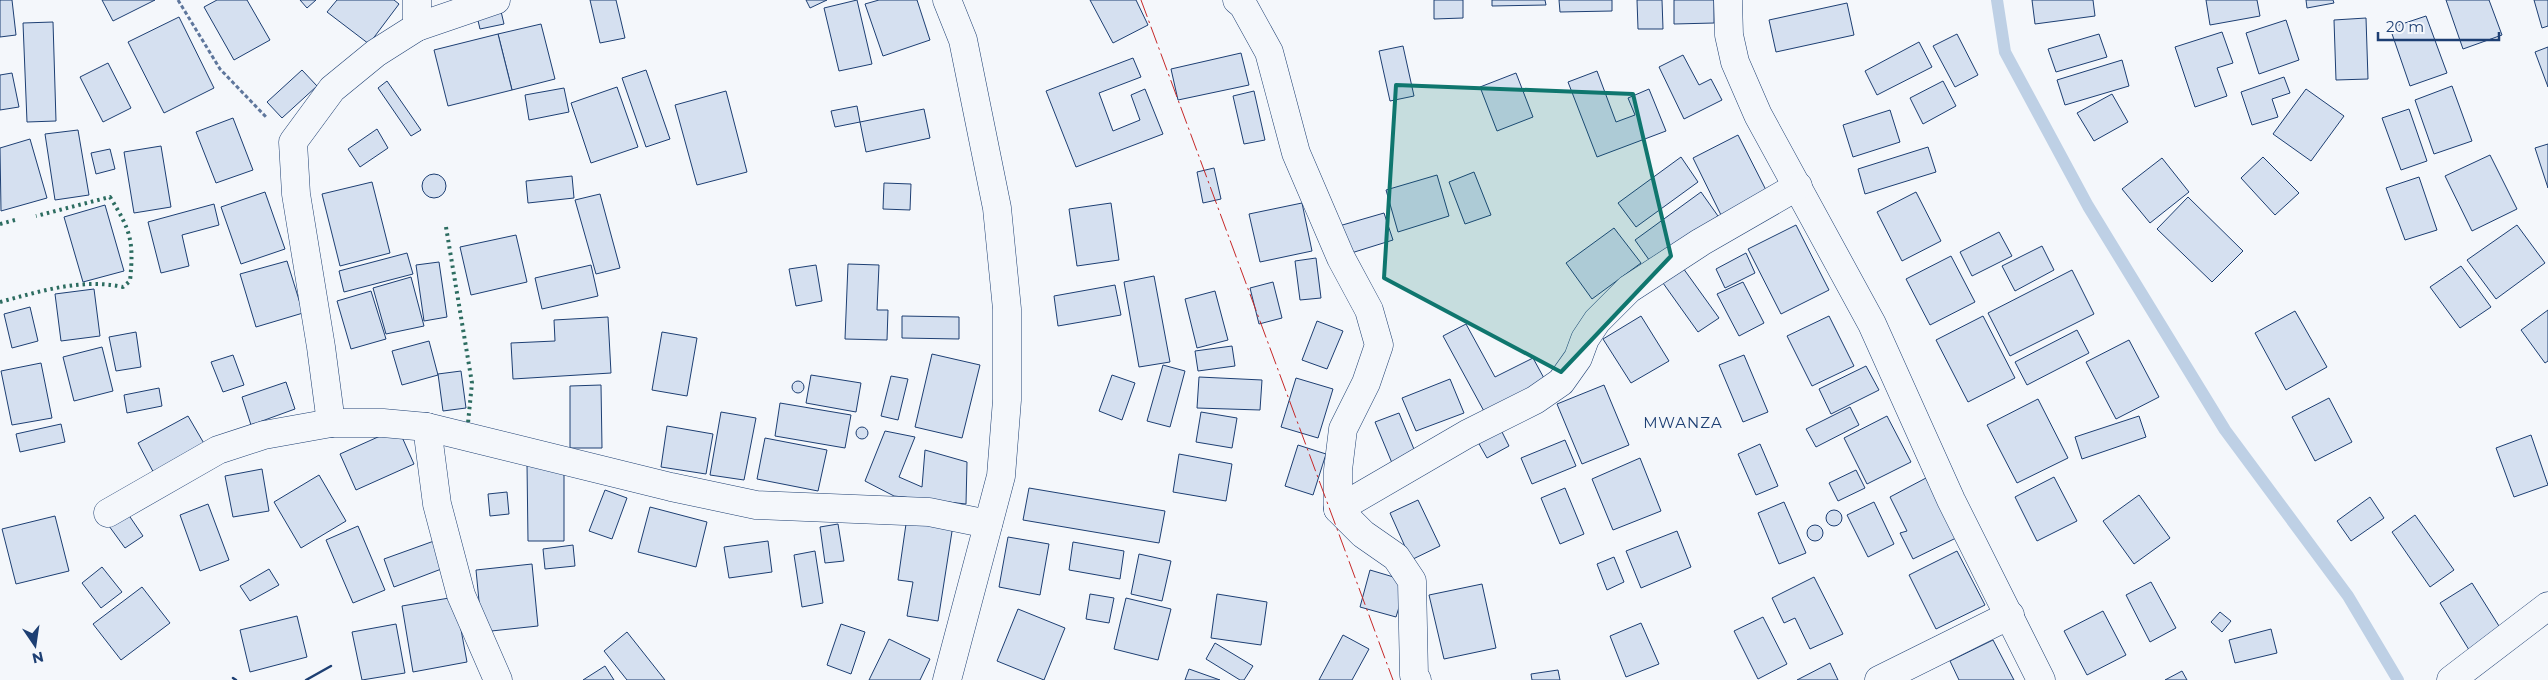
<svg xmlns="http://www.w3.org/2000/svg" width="2548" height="680" viewBox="0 0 2548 680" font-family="Montserrat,sans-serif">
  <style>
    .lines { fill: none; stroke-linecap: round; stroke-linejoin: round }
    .stream { stroke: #bed0e5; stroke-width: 12 }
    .building { fill: #d5e0f0; stroke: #1d3f73 }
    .minor-casing { stroke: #1d3f73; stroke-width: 29 }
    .path { stroke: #5e769c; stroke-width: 3; stroke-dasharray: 4 2.5; stroke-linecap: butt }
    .minor { stroke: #f4f7fb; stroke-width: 28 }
    .hedge { stroke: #2c6c60; stroke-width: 4; stroke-dasharray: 2.5 4; stroke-linecap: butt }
    .wall { stroke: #1d3f73; stroke-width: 2.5 }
    .power { stroke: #c62828; stroke-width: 1; stroke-dasharray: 18 4 2.5 4; stroke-linecap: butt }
    .marked { fill: #0f766e; fill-opacity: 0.2; stroke: #0f766e; stroke-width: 4; stroke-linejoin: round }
    .labels { text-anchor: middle; stroke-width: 4; stroke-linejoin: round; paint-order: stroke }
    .neighbourhood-label { font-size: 15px; letter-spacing: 1px; fill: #1d3f73; stroke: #f4f7fb }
  </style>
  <rect width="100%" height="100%" fill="#f4f7fb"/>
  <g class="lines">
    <polyline class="stream" points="1997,0 2005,52 2088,206 2225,430 2348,596 2398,680"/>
  </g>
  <g class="building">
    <polygon points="0,0 12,0 16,35 0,37"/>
    <polygon points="102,0 155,0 113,21"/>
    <polygon points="217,0 247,0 270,40 234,60 204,7"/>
    <polygon points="300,0 316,0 307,8"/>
    <polygon points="337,0 394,0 399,4 369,44 327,12"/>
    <polygon points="590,0 616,0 625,38 600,43"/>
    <polygon points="806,0 827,0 810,8"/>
    <polygon points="857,0 872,64 839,71 824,8"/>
    <polygon points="879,0 917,0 930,40 883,56 865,4"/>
    <polygon points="1090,0 1136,0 1148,25 1113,43"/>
    <polygon points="1434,0 1463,0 1463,18 1434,19"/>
    <polygon points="1492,0 1545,0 1546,5 1492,6"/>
    <polygon points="1559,0 1612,0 1612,11 1560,12"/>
    <polygon points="1637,0 1662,0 1663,29 1638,29"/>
    <polygon points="1674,0 1714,0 1714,23 1674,24"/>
    <polygon points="2032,0 2093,0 2095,16 2035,24"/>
    <polygon points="2206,0 2257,0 2260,16 2210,25"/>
    <polygon points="2306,0 2333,0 2334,3 2307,8"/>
    <polygon points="2446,0 2489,0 2502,35 2463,49"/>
    <polygon points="2534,0 2548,0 2548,26 2542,28"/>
    <polygon points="1847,3 1854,35 1776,52 1769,20"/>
    <polygon points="500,7 504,24 480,29 476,12"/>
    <polygon points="2426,16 2447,73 2410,86 2390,28"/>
    <polygon points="179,17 214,88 164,113 128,42"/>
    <polygon points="2366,18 2368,79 2336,80 2334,20"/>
    <polygon points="2286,20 2299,60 2259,74 2246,33"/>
    <polygon points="53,22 56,121 27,122 23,23"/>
    <polygon points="541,24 555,79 512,90 498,34"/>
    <polygon points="2222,32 2233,63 2217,68 2227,96 2195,107 2175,47"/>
    <polygon points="498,34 512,90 448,106 434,50"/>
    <polygon points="1957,34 1978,75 1955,87 1933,46"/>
    <polygon points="2099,34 2107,57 2056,72 2048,49"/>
    <polygon points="1919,42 1932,67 1877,95 1865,71"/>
    <polygon points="1403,46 1414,96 1390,101 1379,51"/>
    <polygon points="2548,47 2548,87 2535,52"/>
    <polygon points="1241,53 1249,85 1178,100 1171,69"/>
    <polygon points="1683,55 1699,85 1711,79 1722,100 1684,119 1659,67"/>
    <polygon points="1133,58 1141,77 1099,93 1113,131 1140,120 1131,95 1145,89 1163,134 1076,167 1046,91"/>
    <polygon points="2122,60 2129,86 2065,105 2057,80"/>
    <polygon points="108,63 131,108 103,122 80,77"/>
    <polygon points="302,70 317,86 282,118 267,102"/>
    <polygon points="646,70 670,139 646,147 622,78"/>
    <polygon points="1597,71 1616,122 1635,115 1628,98 1649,89 1666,131 1597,157 1568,82"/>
    <polygon points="12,73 19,107 0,110 0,75"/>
    <polygon points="1516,73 1533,117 1497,131 1480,87"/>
    <polygon points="2284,77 2290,93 2272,99 2278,117 2252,125 2241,92"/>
    <polygon points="387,81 421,130 411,136 378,88"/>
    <polygon points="1943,81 1956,106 1923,124 1910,98"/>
    <polygon points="2452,86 2472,141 2434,154 2415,100"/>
    <polygon points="617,87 638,147 591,163 571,103"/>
    <polygon points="564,88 569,112 529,120 525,95"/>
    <polygon points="2306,89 2344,116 2311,161 2273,134"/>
    <polygon points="726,91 747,172 697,185 675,105"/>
    <polygon points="1254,91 1265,140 1244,144 1233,96"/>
    <polygon points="2112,94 2128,122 2094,141 2077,113"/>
    <polygon points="857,106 860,122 835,127 831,111"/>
    <polygon points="924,109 930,138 866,152 860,122"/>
    <polygon points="2409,109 2427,161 2401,170 2382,118"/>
    <polygon points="1890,110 1900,142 1853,157 1843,125"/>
    <polygon points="233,118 253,170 216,183 196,132"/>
    <polygon points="377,129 388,148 360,167 348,149"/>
    <polygon points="78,130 89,195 55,200 45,134"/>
    <polygon points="1738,135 1768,194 1722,217 1693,158"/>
    <polygon points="30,139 47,198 1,211 0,148"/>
    <polygon points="2548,144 2548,188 2535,148"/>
    <polygon points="161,146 171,207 134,213 124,152"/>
    <polygon points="1928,147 1936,172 1865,194 1858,169"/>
    <polygon points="110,149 115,169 96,174 91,153"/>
    <polygon points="2490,155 2517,209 2472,231 2445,176"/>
    <polygon points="1681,157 1698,182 1636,227 1618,203"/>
    <polygon points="2263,157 2299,193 2275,215 2241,178"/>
    <polygon points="2162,158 2189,192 2150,223 2122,189"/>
    <polygon points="1214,168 1221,199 1203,203 1197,172"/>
    <polygon points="1474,172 1491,215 1465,224 1449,182"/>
    <circle cx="434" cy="186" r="12"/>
    <polygon points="1437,175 1449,216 1398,232 1386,190"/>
    <polygon points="572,176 574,198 528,203 526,181"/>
    <polygon points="2419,177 2437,230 2405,240 2386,188"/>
    <polygon points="372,182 390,253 340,266 322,194"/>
    <polygon points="884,183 911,184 910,210 883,209"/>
    <polygon points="265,192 285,249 241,264 221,207"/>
    <polygon points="1701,192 1718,216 1652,264 1635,240"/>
    <polygon points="1916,192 1941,241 1902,261 1877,212"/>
    <polygon points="600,194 620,268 596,274 575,200"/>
    <polygon points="2188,197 2243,251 2212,282 2157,229"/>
    <polygon points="1111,203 1119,260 1077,266 1069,209"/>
    <polygon points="1302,203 1312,251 1260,262 1249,214"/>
    <polygon points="214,204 219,225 182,235 189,266 161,273 148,222"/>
    <polygon points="105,205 124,271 83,282 64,217"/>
    <polygon points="1384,213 1393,240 1348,254 1339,226"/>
    <polygon points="1796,225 1829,290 1781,314 1748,249"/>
    <polygon points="2517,225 2545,263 2496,299 2467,260"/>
    <polygon points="1614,228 1641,263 1592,299 1566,263"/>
    <polygon points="1999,232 2012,256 1972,276 1960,252"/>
    <polygon points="516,235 527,282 471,295 460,247"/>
    <polygon points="2042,246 2054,270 2015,291 2002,266"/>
    <polygon points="407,253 413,274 344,292 339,271"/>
    <polygon points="1746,253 1755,273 1725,288 1716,269"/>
    <polygon points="1951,256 1975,302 1930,325 1906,279"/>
    <polygon points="1316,258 1321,298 1300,300 1295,261"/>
    <polygon points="287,261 303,313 256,327 240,274"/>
    <polygon points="439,262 447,317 424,321 416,265"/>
    <polygon points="848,264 879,265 877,310 888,310 887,340 845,339"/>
    <polygon points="591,265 598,296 542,309 535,278"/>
    <polygon points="816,265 822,301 796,306 789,269"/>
    <polygon points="2461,266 2491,307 2460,328 2430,287"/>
    <polygon points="1683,268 1719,318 1698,332 1663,283"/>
    <polygon points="2072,270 2094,314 2010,356 1988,313"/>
    <polygon points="1154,276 1170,362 1139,367 1124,282"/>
    <polygon points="411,277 424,326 386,334 373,288"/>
    <polygon points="1273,282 1282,318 1259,324 1250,288"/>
    <polygon points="1743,282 1764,323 1739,336 1717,294"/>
    <polygon points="1115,285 1121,315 1058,326 1054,296"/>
    <polygon points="94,289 100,336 61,341 55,294"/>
    <polygon points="371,291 386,339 351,349 337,301"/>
    <polygon points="1215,291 1228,340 1197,348 1185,299"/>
    <polygon points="30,307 38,341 12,348 4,314"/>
    <polygon points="2548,310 2548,361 2545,363 2521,330"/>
    <polygon points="2295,311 2327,367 2286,390 2255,333"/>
    <polygon points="902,316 959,317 959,339 902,338"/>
    <polygon points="1641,316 1669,361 1631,383 1603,339"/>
    <polygon points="1829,316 1854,366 1812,386 1787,336"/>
    <polygon points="1983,316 2015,378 1968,402 1936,340"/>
    <polygon points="608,317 611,373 513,379 511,343 555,341 554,320"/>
    <polygon points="1317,321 1343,331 1327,369 1302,360"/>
    <polygon points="1466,324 1495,377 1533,358 1545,380 1485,413 1443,336"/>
    <polygon points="2077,330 2089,353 2027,385 2015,362"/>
    <polygon points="136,332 141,367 116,371 109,337"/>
    <polygon points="662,332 697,338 687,396 652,390"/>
    <polygon points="2129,340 2159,397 2116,419 2086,362"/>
    <polygon points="429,341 438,375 402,385 392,351"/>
    <polygon points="1232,346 1235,366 1198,371 1195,351"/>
    <polygon points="102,347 113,391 74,401 63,357"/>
    <polygon points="932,354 980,365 962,438 915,427"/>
    <polygon points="233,355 244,385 223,392 211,362"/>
    <polygon points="1744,355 1768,412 1743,422 1719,365"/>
    <polygon points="41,363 52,418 12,425 1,371"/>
    <polygon points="1163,365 1185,371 1170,427 1147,421"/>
    <polygon points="1866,366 1879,390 1831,414 1819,389"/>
    <polygon points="461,371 466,408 443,411 438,374"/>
    <polygon points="811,375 861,383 856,412 806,403"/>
    <polygon points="1112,375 1135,383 1122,420 1099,411"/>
    <polygon points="891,376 908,379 898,420 881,416"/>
    <polygon points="1199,377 1262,380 1260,410 1197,408"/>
    <polygon points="1296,378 1333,389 1318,438 1281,427"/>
    <polygon points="1450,379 1464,413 1416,431 1402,398"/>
    <circle cx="798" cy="387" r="6"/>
    <polygon points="286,382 295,409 251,425 242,397"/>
    <polygon points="601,385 602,448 570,448 570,386"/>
    <polygon points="1604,385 1629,445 1582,464 1557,404"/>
    <polygon points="159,388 162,406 127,413 124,395"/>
    <polygon points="2329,398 2352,442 2315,461 2292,417"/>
    <polygon points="2038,399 2068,458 2017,483 1987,425"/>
    <polygon points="780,403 851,415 845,448 775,436"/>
    <polygon points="1850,407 1859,425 1816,447 1806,429"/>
    <polygon points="721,412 756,418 744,480 710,475"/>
    <polygon points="1201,412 1237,418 1232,448 1196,442"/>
    <polygon points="1399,413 1416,454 1392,463 1375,422"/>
    <polygon points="188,416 209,452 158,481 138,443"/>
    <polygon points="1887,416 1911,462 1867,484 1844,438"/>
    <polygon points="2139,416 2146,437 2082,459 2075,437"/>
    <polygon points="1497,422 1509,446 1487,458 1474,435"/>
    <polygon points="61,424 65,442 20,452 16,434"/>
    <polygon points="667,426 713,434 706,474 661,467"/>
    <circle cx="862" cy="433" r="6"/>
    <polygon points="398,428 414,464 356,490 340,454"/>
    <polygon points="885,431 915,437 899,477 922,487 925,450 967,462 966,504 894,496 865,481"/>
    <polygon points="2531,435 2548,485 2514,497 2496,448"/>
    <polygon points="765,438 827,450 818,491 757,479"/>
    <polygon points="1565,440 1576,466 1532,484 1521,458"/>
    <polygon points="1760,444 1778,486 1756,495 1738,454"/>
    <polygon points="1298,445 1326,454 1313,495 1285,486"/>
    <polygon points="1179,454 1232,464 1226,501 1173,492"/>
    <polygon points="1640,458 1661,511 1613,530 1592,479"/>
    <polygon points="527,464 564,464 564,541 528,541"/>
    <polygon points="262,469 269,511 233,517 225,476"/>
    <polygon points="1856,470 1865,488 1838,501 1829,483"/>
    <polygon points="319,475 346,521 301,548 274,502"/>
    <polygon points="2054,477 2077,521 2037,541 2015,497"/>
    <polygon points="1926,478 1956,538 1913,559 1900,533 1907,531 1890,497"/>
    <polygon points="1029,488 1165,511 1159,543 1023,520"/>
    <polygon points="1565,488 1584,534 1560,544 1541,498"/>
    <polygon points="605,490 627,498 612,539 589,531"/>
    <polygon points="507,492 509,514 490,516 488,494"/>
    <polygon points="2139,495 2170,538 2134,564 2103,521"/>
    <polygon points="2370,497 2384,518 2351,541 2337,521"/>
    <polygon points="1418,500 1440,546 1411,560 1390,513"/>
    <polygon points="1784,502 1806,553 1779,564 1758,513"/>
    <polygon points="1874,502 1894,544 1868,557 1847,515"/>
    <polygon points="208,504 229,560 200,571 180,515"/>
    <polygon points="650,507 707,522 696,567 638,552"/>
    <circle cx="1834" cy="518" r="8"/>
    <polygon points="128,514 143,536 125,548 109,526"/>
    <polygon points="2415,515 2454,570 2430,587 2392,532"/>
    <polygon points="55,516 69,571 16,584 2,529"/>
    <polygon points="907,517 953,525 938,621 907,616 913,582 898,580"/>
    <polygon points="838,524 844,561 825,563 820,527"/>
    <circle cx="1815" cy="533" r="8"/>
    <polygon points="358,526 385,590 353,603 326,540"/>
    <polygon points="1677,531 1691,567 1641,588 1626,551"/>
    <polygon points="1008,537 1049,544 1040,595 999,587"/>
    <polygon points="434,541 444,568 394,587 384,559"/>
    <polygon points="768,541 772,572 729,578 724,547"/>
    <polygon points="1073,542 1124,551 1120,579 1069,570"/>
    <polygon points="573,545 575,566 545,569 543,549"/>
    <polygon points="815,551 823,603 802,607 794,555"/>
    <polygon points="1957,551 1985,605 1936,629 1909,575"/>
    <polygon points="1139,554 1171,561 1162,601 1131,594"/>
    <polygon points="1614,557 1624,582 1607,590 1597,564"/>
    <polygon points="532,564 538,626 482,632 476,570"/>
    <polygon points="102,567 122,592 101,608 82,583"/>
    <polygon points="269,569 279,585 250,601 240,586"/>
    <polygon points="1370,570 1407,581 1396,617 1360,607"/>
    <polygon points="1814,577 1843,634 1810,649 1795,618 1784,623 1772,598"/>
    <polygon points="2151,582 2176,628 2150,642 2126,595"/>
    <polygon points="2472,583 2504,634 2471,653 2440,603"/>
    <polygon points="1482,584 1496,648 1444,659 1429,595"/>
    <polygon points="142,587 170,623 121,660 93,624"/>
    <polygon points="1090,594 1114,598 1109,623 1086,619"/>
    <polygon points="1217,594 1267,602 1261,645 1211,638"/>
    <polygon points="455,597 467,662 413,672 402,606"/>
    <polygon points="1126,598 1171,609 1158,660 1114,649"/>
    <polygon points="1018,609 1065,628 1044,680 997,661"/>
    <polygon points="2103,611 2126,655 2087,675 2064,631"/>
    <polygon points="2220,612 2231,621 2222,632 2211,622"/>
    <polygon points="297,616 307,657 250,672 240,630"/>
    <polygon points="1763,617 1787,664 1758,679 1734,631"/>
    <polygon points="1641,623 1659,664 1626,677 1610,636"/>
    <polygon points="396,624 405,673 362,680 352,632"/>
    <polygon points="841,624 865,632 851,674 827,665"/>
    <polygon points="2271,629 2277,653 2235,663 2229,640"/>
    <polygon points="627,632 665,680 627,680 604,651"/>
    <polygon points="1343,635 1369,649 1352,680 1319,680"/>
    <polygon points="889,639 930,659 920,680 869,680"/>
    <polygon points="1993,640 2014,680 1959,680 1950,661"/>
    <polygon points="1215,643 1253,666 1244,680 1240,680 1206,659"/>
    <polygon points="1830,663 1838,680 1797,680"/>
    <polygon points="605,666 614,680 583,680"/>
    <polygon points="1189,669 1220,680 1185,680"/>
    <polygon points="1558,670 1560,680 1532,680 1531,674"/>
    <polygon points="2182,671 2187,680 2165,680"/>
  </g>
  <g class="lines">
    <defs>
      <g id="minor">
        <polyline points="1237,0 1243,5 1269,52 1296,153 1341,258 1369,310 1379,345 1366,383 1343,429 1338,470 1338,509 1363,534 1396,557 1412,581 1414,675 1417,680"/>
        <polyline points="1728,0 1729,35 1735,62 1758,115 1872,324 1951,500 2041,680"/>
        <polyline points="417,27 417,0"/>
        <polyline points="331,423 321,347 296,194 293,142 332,89 376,53 417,27 496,0"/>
        <polyline points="427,427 437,504 461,595 498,680"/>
        <polyline points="1338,509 1467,434 1535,400 1561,382 1578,358 1585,339 1597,321 1629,289 1701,242 1798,186"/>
        <polyline points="108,513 218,450 264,435 331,423 383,423 427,427 671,487 756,505 929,512 988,524"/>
        <polyline points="947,680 1001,476 1007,400 1007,309 997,208 963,40 947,0"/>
        <polyline points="1879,680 2010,615"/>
        <polyline points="2451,680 2548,606"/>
      </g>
    </defs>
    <use href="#minor" class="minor-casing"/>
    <polyline class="path" points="178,0 220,69 267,118"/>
    <use href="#minor" class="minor"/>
    <g class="hedge">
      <polyline points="0,224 15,220"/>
      <polyline points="446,227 472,383 468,423 465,424"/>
      <path d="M0,302C41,291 82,278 123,287L130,281C134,241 131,231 110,197L36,216"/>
    </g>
    <g class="wall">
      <polyline points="233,678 236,680"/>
      <polyline points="306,680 331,666"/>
    </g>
    <polyline class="power" points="1141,0 1393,680"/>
  </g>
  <path class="marked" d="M1396,85L1633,94L1671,256L1561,372L1384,278Z"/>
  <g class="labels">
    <g class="neighbourhood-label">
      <text x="1683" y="428">MWANZA</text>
    </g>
  </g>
  <g transform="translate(35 645) rotate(167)" stroke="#f4f7fb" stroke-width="4" paint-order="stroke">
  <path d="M0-4L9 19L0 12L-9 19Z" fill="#1d3f73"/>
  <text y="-8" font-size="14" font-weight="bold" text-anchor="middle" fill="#1d3f73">N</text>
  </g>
  <path d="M2378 32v8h121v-8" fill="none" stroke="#1d3f73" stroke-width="2.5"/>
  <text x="2386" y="32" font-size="15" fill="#1d3f73" stroke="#f4f7fb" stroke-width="4" paint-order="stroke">20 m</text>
</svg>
